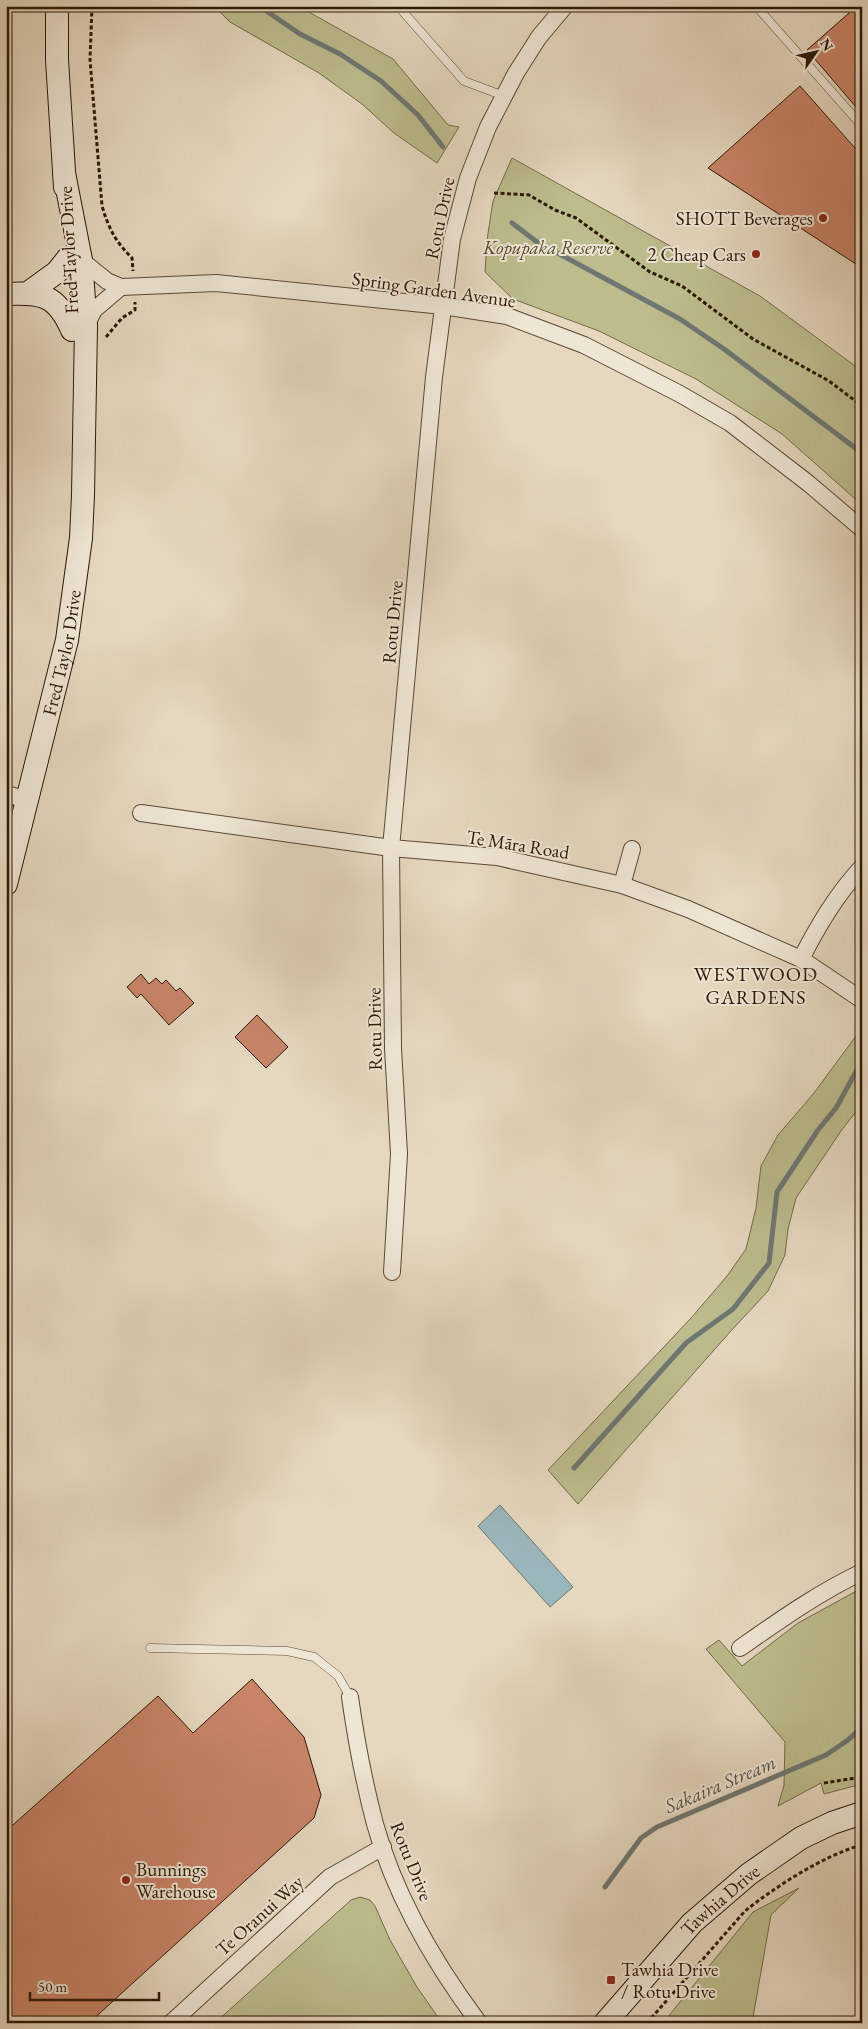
<svg xmlns="http://www.w3.org/2000/svg" width="868" height="2029" viewBox="0 0 868 2029" font-family="'EB Garamond',serif">
  <style>
    .green { fill: #bcbc8d; stroke: #746a4a }
    .water { fill: #9ab7bc; stroke: #6e7773 }
    .lines { fill: none; stroke-linecap: round; stroke-linejoin: round }
    .stream { stroke: #6e7773; stroke-width: 5 }
    .building { fill: #c98468; stroke: #2c1806 }
    .lane-casing { stroke: #5a4834; stroke-width: 9 }
    .street-casing { stroke: #5a4834; stroke-width: 18 }
    .secondary-casing { stroke: #2c1806; stroke-width: 24 }
    .path { stroke: #2c1806; stroke-width: 3; stroke-dasharray: 4 2.5; stroke-linecap: butt }
    .lane { stroke: #eee6d5; stroke-width: 8 }
    .street { stroke: #eee6d5; stroke-width: 16 }
    .secondary { stroke: #eee6d5; stroke-width: 22 }
    .poi-dot { fill: #8f2418; stroke: #eee6d5; stroke-width: 2 }
    .labels { text-anchor: middle; stroke-width: 4; stroke-linejoin: round; paint-order: stroke }
    .street-label { font-size: 19px; fill: #2c1806; stroke: #eee6d5 }
    .poi-label { font-size: 19px; fill: #2c1806; stroke: #eee6d5; text-anchor: end }
    .park-label { font-size: 19px; font-style: italic; fill: #57492e; stroke: #eee6d5 }
    .neighbourhood-label { font-size: 20px; letter-spacing: 1px; fill: #2c1806; stroke: #eee6d5 }
    .water-label { font-size: 20px; font-style: italic; fill: #525046; stroke: #eee6d5 }
  </style>
  <rect width="100%" height="100%" fill="#e5d8bf"/>
  <filter id="stains"><feTurbulence type="fractalNoise" baseFrequency=".004" numOctaves="4"/><feColorMatrix values="0 0 0 0 .2 0 0 0 0 .09 0 0 0 0 .02 0 0 0 .5 -.17"/></filter>
  <radialGradient id="worn" r=".72"><stop offset=".6" stop-color="#630" stop-opacity="0"/><stop offset="1" stop-color="#630" stop-opacity=".3"/></radialGradient>
  <g class="green">
    <polygon points="214,6 298,6 393,59 448,125 459,127 437,163 394,133 362,104 319,73 230,22"/>
    <polygon points="512,158 760,296 862,371 862,505 782,434 696,379 599,331 513,299 485,272 487,240 493,201"/>
    <polygon points="856,1036 862,1040 862,1104 841,1131 796,1198 788,1229 785,1255 768,1291 730,1332 578,1504 548,1470 692,1317 727,1276 746,1249 756,1208 761,1166 778,1135 814,1093"/>
    <polygon points="862,1588 862,1784 824,1794 821,1783 778,1806 784,1785 785,1742 706,1649 719,1640 742,1666 798,1623"/>
    <polygon points="799,1888 771,1915 752,2023 663,2023 753,1912"/>
    <polygon points="360,1897 370,1900 375,1906 390,1940 417,1987 442,2023 215,2023 351,1900"/>
  </g>
  <polygon class="water" points="500,1505 573,1587 550,1607 478,1526"/>
  <g class="lines">
    <g class="stream">
      <polyline points="259,6 300,34 340,54 381,81 418,115 443,147"/>
      <polyline points="512,223 537,242 680,319 724,349 862,453"/>
      <polyline points="574,1468 686,1343 733,1309 769,1263 777,1192 818,1130 836,1108 858,1068"/>
      <polyline points="605,1887 641,1838 657,1827 826,1755 848,1740 862,1727"/>
    </g>
  </g>
  <g class="building">
    <polygon points="857,6 862,6 862,114 807,50"/>
    <polygon points="800,86 862,156 862,268 708,168"/>
    <polygon points="141,974 149,984 156,978 162,984 166,980 176,991 180,988 194,1003 169,1025 141,994 137,998 127,987"/>
    <polygon points="257,1015 288,1047 266,1068 235,1037"/>
    <polygon points="252,1679 304,1737 321,1795 314,1818 89,2023 6,2023 6,1831 158,1696 193,1733"/>
  </g>
  <g class="lines">
    <defs>
      <g id="lane">
        <polyline points="398,6 464,81 504,96"/>
        <polyline points="756,6 862,126"/>
        <polyline points="150,1648 287,1651 314,1657 338,1676 350,1697"/>
      </g>
      <g id="street">
        <polyline points="81,260 107,281 121,287 216,283 443,306 507,316 584,345 680,394 730,423 808,483 862,529"/>
        <polyline points="86,326 94,310 121,287"/>
        <polyline points="6,794 28,800"/>
        <polyline points="141,813 391,848 497,857 622,885 688,909 801,959 862,1000"/>
        <polyline points="622,885 632,849"/>
        <path d="M801,959C818,926 836,895 862,867"/>
        <polyline points="392,1272 399,1154 393,1048 391,848 434,377 452,239 468,178 488,127 516,73 539,37 565,6"/>
        <path d="M740,1648C780,1620 818,1593 862,1572"/>
        <path d="M350,1697C356,1740 364,1782 375,1824C395,1896 435,1964 479,2023"/>
        <polyline points="171,2023 330,1877 383,1847"/>
      </g>
      <g id="secondary">
        <polyline points="57,6 57,60 65,187"/>
        <polyline points="28,293 57,272 68,258"/>
        <path d="M6,294C42,292 57,295 72,330"/>
        <path id="s1" d="M6,884L67,640L81,538L83,495L86,326L81,260L64,173"/>
        <path id="s2" d="M605,2023L692,1923L749,1874L801,1838L832,1823L862,1813"/>
      </g>
    </defs>
    <use href="#lane" class="lane-casing"/>
    <use href="#street" class="street-casing"/>
    <use href="#secondary" class="secondary-casing"/>
    <g class="path">
      <path d="M92,6L90,60L102,206C109,229 115,241 132,258L133,271"/>
      <polyline points="494,193 529,195 555,210 576,218 650,272 682,286 753,339 829,381 862,406"/>
      <polyline points="106,337 122,318 135,310 135,302"/>
      <polyline points="824,1783 862,1777"/>
      <path d="M647,2023L745,1911C775,1887 824,1855 862,1845"/>
    </g>
    <use href="#lane" class="lane"/>
    <use href="#street" class="street"/>
    <use href="#secondary" class="secondary"/>
  </g>
  <g class="poi-dot">
    <circle cx="823" cy="218" r="5"/>
    <circle cx="756" cy="254" r="5"/>
    <circle cx="126" cy="1880" r="5"/>
    <rect x="606" y="1975" width="10" height="10" rx="2.5"/>
  </g>
  <g class="labels">
    <g class="street-label">
      <text transform="translate(439 218) rotate(-78)" y="7">Rotu Drive</text>
      <text transform="translate(68 250) rotate(-93)" y="7">Fred Taylor Drive</text>
      <text transform="translate(434 289) rotate(8)" y="7">Spring Garden Avenue</text>
      <text transform="translate(392 622) rotate(-85)" y="7">Rotu Drive</text>
      <text dy="7" stroke="none"><textPath href="#s1" startOffset="238">Fred Taylor Drive</textPath></text>
      <text transform="translate(518 844) rotate(9)" y="7">Te Māra Road</text>
      <text transform="translate(374 1029) rotate(-91)" y="7">Rotu Drive</text>
      <text transform="translate(412 1861) rotate(68)" y="7">Rotu Drive</text>
      <text dy="7" stroke="none"><textPath href="#s2" startOffset="169">Tawhia Drive</textPath></text>
      <text transform="translate(259 1915) rotate(-42)" y="7">Te Oranui Way</text>
    </g>
    <g class="poi-label">
      <text x="813" y="225">SHOTT Beverages</text>
      <text x="746" y="261">2 Cheap Cars</text>
      <text x="136" y="1876" text-anchor="start">Bunnings<tspan x="136" dy="22">Warehouse</tspan></text>
      <text x="621" y="1976" text-anchor="start">Tawhia Drive<tspan x="621" dy="22">/ Rotu Drive</tspan></text>
    </g>
    <g class="park-label">
      <text x="548" y="254">Kopupaka Reserve</text>
    </g>
    <g class="neighbourhood-label">
      <text x="756" y="981">WESTWOOD<tspan x="756" dy="23">GARDENS</tspan></text>
    </g>
    <g class="water-label">
      <text transform="translate(720 1784) rotate(-23)" y="7">Sakaira Stream</text>
    </g>
  </g>
  <rect width="868" height="2029" fill="none" stroke="#e5d8bf" stroke-width="25"/>
  <rect x="8" y="8" width="853" height="2014" fill="none" stroke="#2c1806" stroke-width="2.5"/>
  <rect x="12" y="12" width="843" height="2004" fill="none" stroke="#2c1806"/>
  <g transform="translate(816 52) rotate(56)" stroke="#eee6d5" stroke-width="4" paint-order="stroke">
  <path d="M0-4L9 19L0 12L-9 19Z" fill="#2c1806"/>
  <text y="-8" font-size="14" font-weight="bold" text-anchor="middle" fill="#2c1806">N</text>
  </g>
  <path d="M30 1992v8h129v-8" fill="none" stroke="#2c1806" stroke-width="2.5"/>
  <text x="38" y="1992" font-size="15" fill="#2c1806" stroke="#eee6d5" stroke-width="4" paint-order="stroke">50 m</text>
  <rect width="100%" height="100%" filter="url(#stains)"/>
  <rect width="100%" height="100%" fill="url(#worn)"/>
</svg>
